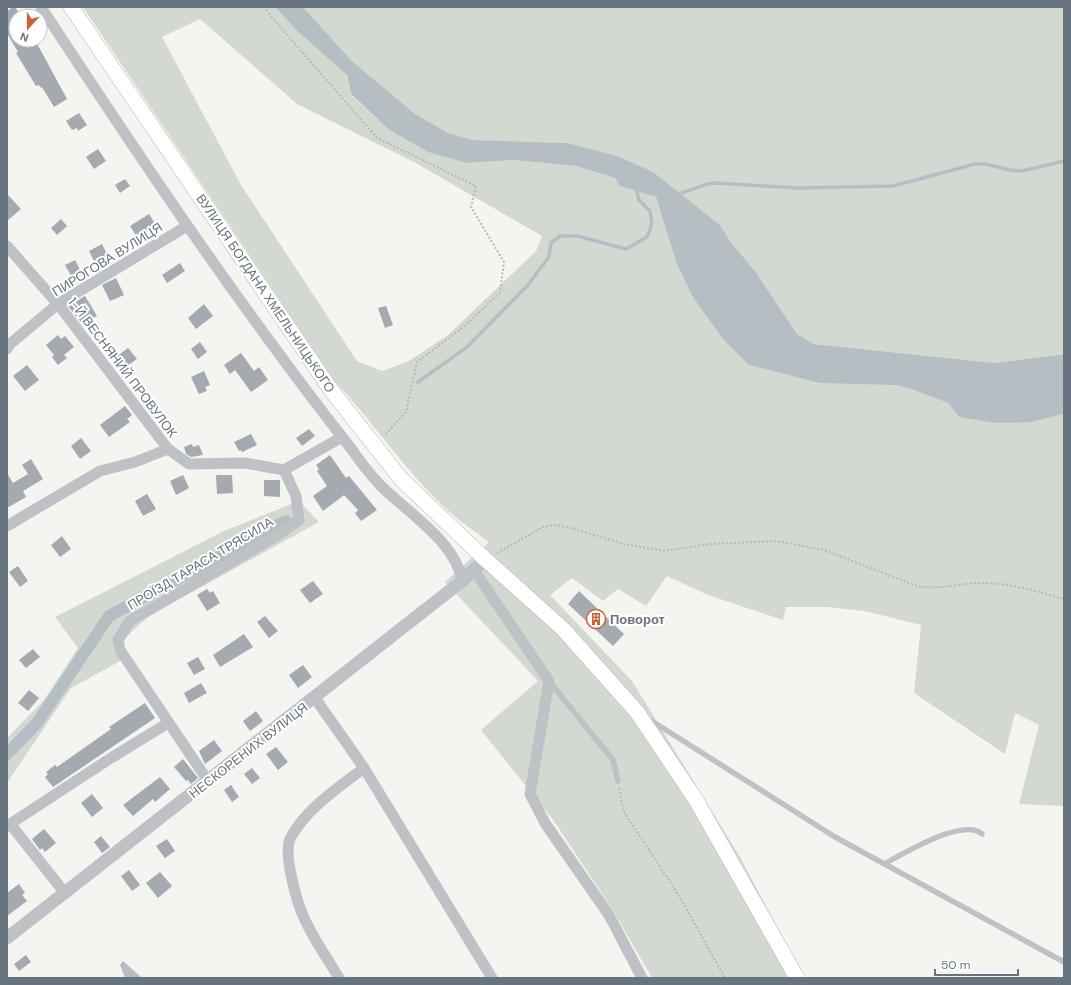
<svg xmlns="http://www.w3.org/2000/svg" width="1071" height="985" viewBox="0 0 1071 985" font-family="'DM Sans',sans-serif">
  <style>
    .green { fill: #d3d9d1; fill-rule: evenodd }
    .water { fill: #b5bfc3 }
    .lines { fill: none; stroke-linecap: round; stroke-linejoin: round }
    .stream { stroke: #b5bfc3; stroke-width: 3.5 }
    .canal { stroke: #b5bfc3; stroke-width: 12 }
    .building { fill: #a4aab0 }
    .secondary-casing { stroke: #b1b5b9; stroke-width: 16 }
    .path { stroke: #b6b9bb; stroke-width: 2; stroke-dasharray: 2 2; stroke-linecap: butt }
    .service { stroke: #bec1c5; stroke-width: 5.5 }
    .minor { stroke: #bec1c5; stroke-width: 11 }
    .tertiary { stroke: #bec1c5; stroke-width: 13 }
    .secondary { stroke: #fff; stroke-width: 15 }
    .labels { text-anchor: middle; stroke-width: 4; stroke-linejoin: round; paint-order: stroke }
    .street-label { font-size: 13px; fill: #67737f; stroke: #fff }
    .poi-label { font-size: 13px; font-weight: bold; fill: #67737f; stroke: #fff; text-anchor: start }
  </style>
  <rect width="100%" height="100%" fill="#f4f4f1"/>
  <g class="green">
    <path d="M83,7H275L297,31L347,75L351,95L388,129L467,163L514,160L576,166L615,178L619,186L656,197L676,262L692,296L895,385L914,390L948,403L959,417L1032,422L1064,414V806L1019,804L1039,725L1015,713L1005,754L914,693L921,625L865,611L828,607H786L783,620L708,595L667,576L646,606L618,589L603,601L572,578L550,595L632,681L740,857L804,978H652L614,912L554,821L481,730L538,681L445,582L489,542C472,530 454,517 439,502C401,465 372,420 335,382ZM200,19L297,104L414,162L542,236L536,251L448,335L409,361L382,371L357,361L241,185L162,37Z"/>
    <polygon points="303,7 1064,7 1064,354 995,363 814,344 797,334 755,271 730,241 720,225 567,143 473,140 448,133 414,113 352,61"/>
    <polygon points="299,501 319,522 149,616 124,639 122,660 71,688 7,783 7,738 44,700 78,648 55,617 224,531"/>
  </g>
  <g class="water">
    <polygon points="275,7 303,7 352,61 414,113 448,133 473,140 567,143 617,156 653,172 720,225 730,241 755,271 797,334 814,344 995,363 1064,354 1064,414 1032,422 996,423 959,417 948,403 914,390 895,385 820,383 749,365 723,339 692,296 676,262 656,197 619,186 615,178 576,166 514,160 467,163 428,152 388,129 351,94 347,75 297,31"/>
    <polygon points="123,961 142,978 125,978 120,965"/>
  </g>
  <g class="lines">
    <g class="stream">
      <polyline points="676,195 704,185 715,183 798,188 893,186 975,164 986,164 1010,170 1022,171 1064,161"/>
      <polyline points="418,382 467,347 527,286 549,257 551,243 560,236 577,236 626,249 647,237 652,223 650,211 639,200 636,188"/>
    </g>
    <polyline class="canal" points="7,754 37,723 109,616 286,521"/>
  </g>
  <g class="building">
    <polygon points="13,7 15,7 21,16 16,16 16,40 35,40 67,99 54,107 42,87 41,88 39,85 36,86 16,53 18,52 7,33 7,11"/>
    <polygon points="79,113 87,125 78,131 77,128 72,130 66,121"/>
    <polygon points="98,149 106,161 94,169 86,157"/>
    <polygon points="125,179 130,186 120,193 115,185"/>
    <polygon points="7,194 21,209 7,221"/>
    <polygon points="149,214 156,225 137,237 130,226"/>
    <polygon points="61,219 67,226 57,235 51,228"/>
    <polygon points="102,244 109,258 96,265 89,251"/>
    <polygon points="75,260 82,274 73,279 65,265"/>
    <polygon points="180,263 185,271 167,283 162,275"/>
    <polygon points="116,278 124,295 110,301 102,285"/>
    <polygon points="85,296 97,316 82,324 68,306"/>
    <polygon points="204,304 213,316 196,329 188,318"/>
    <polygon points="386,306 393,325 385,328 378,308"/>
    <polygon points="58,335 61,339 65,336 74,347 64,355 67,358 58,365 52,357 54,355 46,345"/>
    <polygon points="200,342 207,352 198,359 191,349"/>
    <polygon points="128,348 137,359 124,368 116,357"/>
    <polygon points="241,353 254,371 259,367 268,380 251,392 235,370 230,374 224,365"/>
    <polygon points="27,365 39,380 25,391 13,376"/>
    <polygon points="204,371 210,385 205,387 207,391 199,394 191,377"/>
    <polygon points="125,406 132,415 127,419 130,422 109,437 100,425"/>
    <polygon points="309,429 315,436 302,446 296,438"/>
    <polygon points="251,434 257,445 242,452 241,450 239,451 234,442"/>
    <polygon points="81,438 91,451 80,459 71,446"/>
    <polygon points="192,444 193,447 199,445 203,455 191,457 186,454 184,447"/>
    <polygon points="330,455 346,478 349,476 377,510 361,521 355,513 358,510 344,495 323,511 313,496 327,486 317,471 319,469 316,465"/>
    <polygon points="31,459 43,479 23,491 26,497 7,508 7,473 13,483 28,474 22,465"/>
    <polygon points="183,475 189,488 176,495 170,481"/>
    <polygon points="216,475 232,475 233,493 217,494"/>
    <polygon points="264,480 280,480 280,497 264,496"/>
    <polygon points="147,494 156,509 143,516 135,501"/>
    <polygon points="62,536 71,549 60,557 51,545"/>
    <polygon points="18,566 28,581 20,587 9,572"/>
    <polygon points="313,581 323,594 310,603 300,590"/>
    <polygon points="207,589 210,593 213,591 220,603 207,611 197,595"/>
    <polygon points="579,591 624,634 613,646 568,604"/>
    <polygon points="265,616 278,631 269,638 257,622"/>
    <polygon points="244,634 253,647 220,667 213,655"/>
    <polygon points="33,649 40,657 26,668 19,660"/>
    <polygon points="198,657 205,669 194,675 187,663"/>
    <polygon points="303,665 312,677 298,688 289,675"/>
    <polygon points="201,683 207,693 189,703 184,693"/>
    <polygon points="29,690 39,698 28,711 18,703"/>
    <polygon points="145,703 155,718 53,787 45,777 48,774 46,772 55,765 57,767 111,729 109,727"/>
    <polygon points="256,711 263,721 250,731 243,721"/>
    <polygon points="214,740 222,751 205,764 199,751"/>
    <polygon points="276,747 288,762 278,770 266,754"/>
    <polygon points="183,759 198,778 191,784 188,780 186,781 174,767"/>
    <polygon points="252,768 260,778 252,784 244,774"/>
    <polygon points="160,777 170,789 155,802 153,799 133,816 123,805"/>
    <polygon points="231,785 239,797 232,802 224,790"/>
    <polygon points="92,794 103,808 92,817 81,803"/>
    <polygon points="44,829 56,843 45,852 42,848 40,850 32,839"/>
    <polygon points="101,836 110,847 102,853 94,842"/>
    <polygon points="167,839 175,851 165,858 156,846"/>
    <polygon points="129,870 140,885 132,891 121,876"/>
    <polygon points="160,872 172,886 158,898 146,883"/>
    <polygon points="19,884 25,893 22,895 27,901 7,916 7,893"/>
    <polygon points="26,955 31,962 19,971 14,964"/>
  </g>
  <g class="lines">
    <defs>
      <polyline id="secondary" points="71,7 331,390 401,479 485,559 563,629 637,712 696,800 797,978"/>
    </defs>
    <use href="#secondary" class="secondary-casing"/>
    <g class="path">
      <polyline points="263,7 377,138 476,186 471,207 504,262 500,293 461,329 417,362 406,412 384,436"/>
      <path d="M497,553L543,527L555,525L571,528L624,544L664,551L711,544L777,541L824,550L917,586C939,590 956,584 978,583C1007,582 1036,591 1064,599"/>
      <polyline points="619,788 624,812 678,894 725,978"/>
    </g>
    <g class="service">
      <polyline points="549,681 613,760 618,781"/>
      <polyline points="647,718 835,837 1064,962"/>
      <path d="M884,864C903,854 963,817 982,834"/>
    </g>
    <g class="minor">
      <path d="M41,7C140,158 241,309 353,451C361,463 370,474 380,485C407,512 456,542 462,581"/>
      <polyline points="7,246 58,304 168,449 189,464 245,463 284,470"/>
      <polyline points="7,349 10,344 58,304 187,226"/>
      <polyline points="284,470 342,437"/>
      <polyline points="7,526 100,471 135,462 168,449"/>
      <polyline points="474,570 549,681 530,794 545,823 609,915 642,978"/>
      <polyline points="315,698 364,768 492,978"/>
      <polyline points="208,781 120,650 118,640 130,621 275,537 299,520 296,496 284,470"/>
      <polyline points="11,825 65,893"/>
      <polyline points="7,826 111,758 168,723"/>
      <path d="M339,978C328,959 314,940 305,920C297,903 282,852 291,837C307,808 338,788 364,768"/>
    </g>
    <polyline class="tertiary" points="7,938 462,581 485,559"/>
    <use href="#secondary" class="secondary"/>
  </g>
  <defs>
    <symbol id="building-ring" viewBox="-11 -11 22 22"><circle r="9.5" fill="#fff" stroke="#ce6237" stroke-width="1.5"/><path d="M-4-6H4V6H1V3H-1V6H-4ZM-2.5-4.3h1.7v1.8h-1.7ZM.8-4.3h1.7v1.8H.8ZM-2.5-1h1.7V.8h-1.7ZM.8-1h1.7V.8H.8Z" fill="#ce6237"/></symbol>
  </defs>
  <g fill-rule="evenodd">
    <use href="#building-ring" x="585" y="608" width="22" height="22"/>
  </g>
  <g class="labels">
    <g class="street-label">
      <text transform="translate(107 259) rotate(-32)" y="5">ПИРОГОВА ВУЛИЦЯ</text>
      <text transform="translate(266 293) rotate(56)" y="5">ВУЛИЦЯ БОГДАНА ХМЕЛЬНИЦЬКОГО</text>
      <text transform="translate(123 367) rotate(53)" y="5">1-Й ВЕСНЯНИЙ ПРОВУЛОК</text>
      <text transform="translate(200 563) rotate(-31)" y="5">ПРОЇЗД ТАРАСА ТРЯСИЛА</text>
      <text transform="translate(248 750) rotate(-38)" y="5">НЕСКОРЕНИХ ВУЛИЦЯ</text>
    </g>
    <g class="poi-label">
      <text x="610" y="624">Поворот</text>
    </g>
  </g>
  <rect width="1071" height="985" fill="none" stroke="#67737f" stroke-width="16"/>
  <g transform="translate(28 28) rotate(201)"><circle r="19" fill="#ffffff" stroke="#c2c7cc"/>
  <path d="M0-3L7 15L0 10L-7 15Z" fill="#ce6237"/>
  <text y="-6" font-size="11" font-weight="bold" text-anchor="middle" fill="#67737f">N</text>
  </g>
  <path d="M935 969v6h83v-6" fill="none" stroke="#67737f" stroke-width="2"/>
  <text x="941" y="969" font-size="12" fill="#67737f" stroke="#ffffff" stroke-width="3" paint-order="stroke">50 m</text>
</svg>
